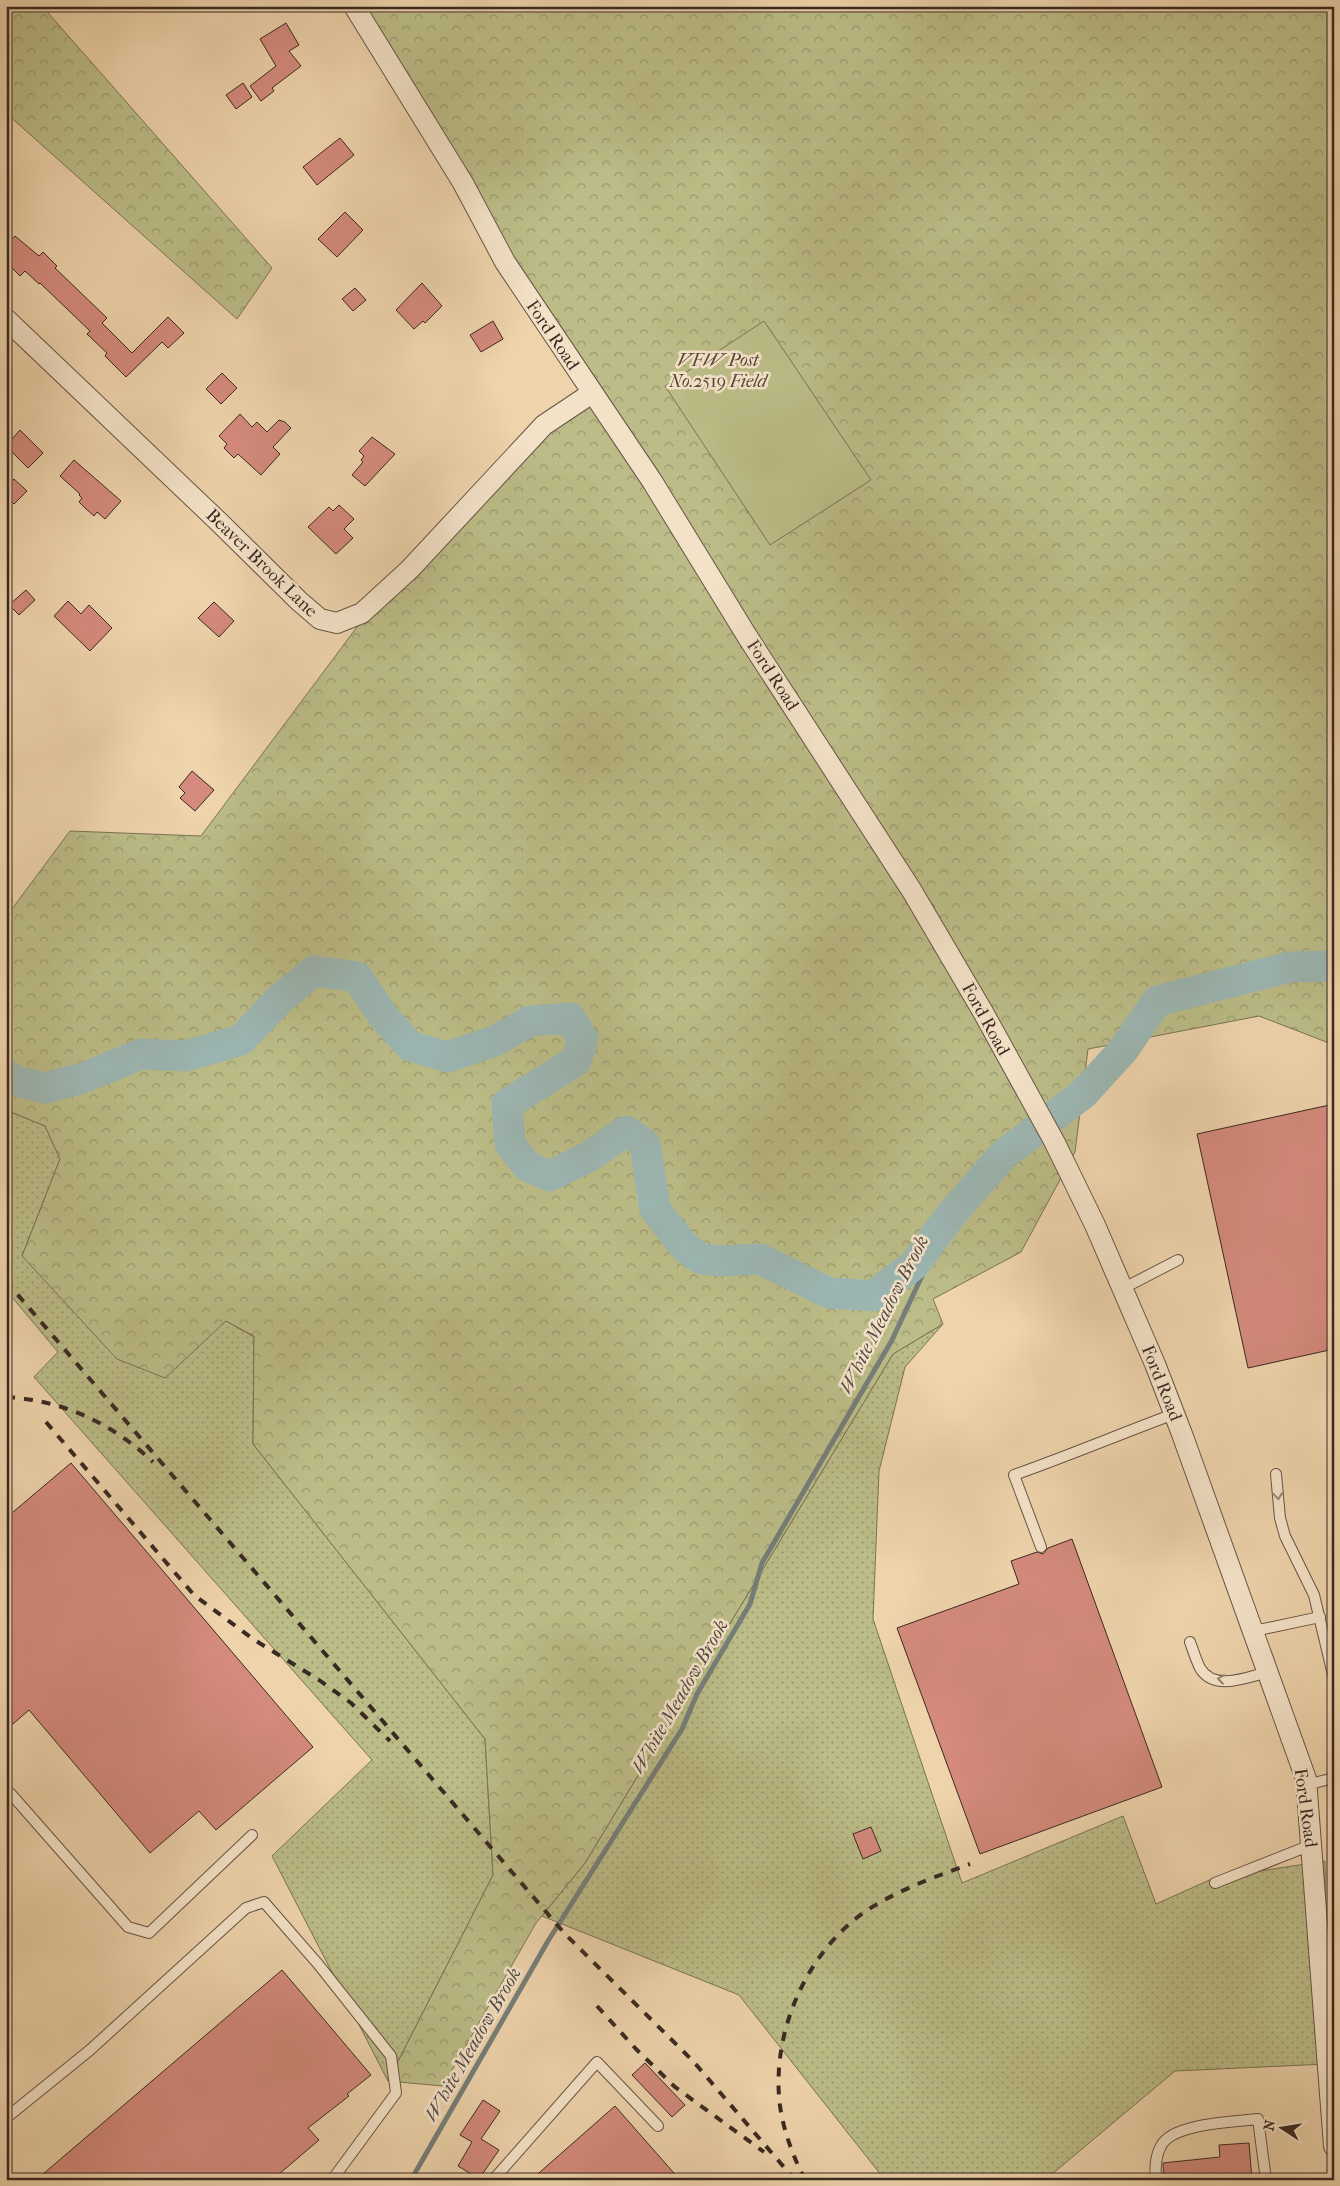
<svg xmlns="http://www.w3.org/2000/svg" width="1340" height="2186" viewBox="0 0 1340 2186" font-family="'IM FELL French Canon',serif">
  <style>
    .grass { fill: url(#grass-dots); stroke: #7a7255 }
    .forest { fill: url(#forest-crowns); stroke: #7a7255 }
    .pitch { fill: #bbbc87; stroke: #7a7255 }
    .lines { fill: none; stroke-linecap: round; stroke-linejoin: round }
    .stream { stroke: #757e79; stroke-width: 5 }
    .river { stroke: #9cb6b2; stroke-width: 31 }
    .building { fill: #d48a7c; stroke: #3a2923 }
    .lane-casing { stroke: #675445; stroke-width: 12 }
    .street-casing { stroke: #675445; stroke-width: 22 }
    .lane { stroke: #f4e2c8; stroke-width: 10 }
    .street { stroke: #f4e2c8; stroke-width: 20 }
    .rail { stroke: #3a2923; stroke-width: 4; stroke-dasharray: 9 9; stroke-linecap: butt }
    .oneway { stroke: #978676 }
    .labels { text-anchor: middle; stroke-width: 5; stroke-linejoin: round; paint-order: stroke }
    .street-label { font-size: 18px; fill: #3a2923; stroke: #f4e2c8 }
    .park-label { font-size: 18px; font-style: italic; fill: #544637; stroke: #f4e2c8 }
    .water-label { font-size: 19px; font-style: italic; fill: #524c47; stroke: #f4e2c8 }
  </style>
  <defs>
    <pattern id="grass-dots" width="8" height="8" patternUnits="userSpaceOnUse" patternTransform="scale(1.25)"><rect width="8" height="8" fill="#bbbc87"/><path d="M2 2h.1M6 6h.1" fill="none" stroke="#99996e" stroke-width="1.8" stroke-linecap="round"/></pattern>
    <pattern id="forest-crowns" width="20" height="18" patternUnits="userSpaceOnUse" patternTransform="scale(1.25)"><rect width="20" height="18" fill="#bbbc87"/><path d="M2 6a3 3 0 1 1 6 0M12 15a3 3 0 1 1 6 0" fill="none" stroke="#99996e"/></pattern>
  </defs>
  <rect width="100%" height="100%" fill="#eed3ab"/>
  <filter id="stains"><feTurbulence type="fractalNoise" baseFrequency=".004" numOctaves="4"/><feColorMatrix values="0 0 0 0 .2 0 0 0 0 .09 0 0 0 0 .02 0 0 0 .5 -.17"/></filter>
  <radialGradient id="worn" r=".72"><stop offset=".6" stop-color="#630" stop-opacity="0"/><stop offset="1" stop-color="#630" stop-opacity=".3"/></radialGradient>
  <g class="grass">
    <polygon points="6,1110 45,1126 60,1159 22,1256 226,1321 254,1337 253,1444 485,1739 493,1875 388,2081 272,1856 372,1760 34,1377 58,1352 6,1290"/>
    <polygon points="943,1324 905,1367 879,1471 873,1619 962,1883 1123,1816 1156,1904 1214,1878 1325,1861 1327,2064 1175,2071 1045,2180 885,2180 739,1995 542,1916 585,1863 893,1354"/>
  </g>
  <g class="forest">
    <polygon points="6,6 42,6 272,268 237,319 6,113"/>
    <polygon points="353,6 1334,6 1334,1045 1259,1016 1088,1049 1075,1152 1021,1252 933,1299 943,1324 893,1354 585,1863 536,1923 443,2086 388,2081 493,1875 485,1739 253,1444 254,1336 226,1321 165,1378 117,1359 22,1256 60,1159 45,1126 6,1110 6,917 70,831 201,836 360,623 594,386"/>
  </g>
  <polygon class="pitch" points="764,321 871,480 770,545 665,386"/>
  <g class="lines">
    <polyline class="stream" points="411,2180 548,1941 682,1729 697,1694 750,1604 762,1563 892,1340 950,1216"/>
    <polyline class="river" points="6,1075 16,1081 45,1088 83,1078 141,1054 186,1056 241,1040 281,998 314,971 357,977 384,1017 410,1046 447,1057 495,1041 530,1021 570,1018 583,1039 576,1061 507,1104 510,1144 528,1167 550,1176 590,1156 626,1131 645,1144 655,1209 682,1244 701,1259 722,1261 760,1259 829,1293 873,1296 915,1264 950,1216 1003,1155 1083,1094 1124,1049 1157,1001 1290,967 1334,966"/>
  </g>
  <g class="building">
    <polygon points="286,23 299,45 289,51 301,66 272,88 274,91 261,101 250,86 276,66 260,39"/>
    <polygon points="243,83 252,97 236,109 226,95"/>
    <polygon points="340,138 354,155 317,185 303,167"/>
    <polygon points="345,212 363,230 337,257 318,239"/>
    <polygon points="15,236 39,256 43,252 57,266 55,268 107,318 102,323 132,353 168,317 184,333 168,348 162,342 126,377 105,356 107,353 87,334 90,331 40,283 39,284 25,271 20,276 6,262 6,245"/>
    <polygon points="422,283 442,306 425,323 423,321 414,329 396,310"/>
    <polygon points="355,288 366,300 353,311 342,299"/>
    <polygon points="493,321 503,339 481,352 470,335"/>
    <polygon points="222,373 237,388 221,404 206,389"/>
    <polygon points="240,414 252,427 257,422 267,432 279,420 285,422 291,428 273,447 280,454 261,475 238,454 234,458 224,448 227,444 219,436"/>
    <polygon points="20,430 43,453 28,468 6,446"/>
    <polygon points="372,437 395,454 365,486 352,475 363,462 361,460 364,456 359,451"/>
    <polygon points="74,460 121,501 105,519 97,512 94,516 84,507 79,502 82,498 79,495 80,494 60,476"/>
    <polygon points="14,479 27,491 14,504 6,497 6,488"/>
    <polygon points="339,505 354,519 344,529 353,538 336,554 308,527 329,507 333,511"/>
    <polygon points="26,590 35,600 19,615 9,605"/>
    <polygon points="68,601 81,614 89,605 112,628 90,651 54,616"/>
    <polygon points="214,602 234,621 219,637 198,618"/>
    <polygon points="192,771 214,790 195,811 180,798 185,793 179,787"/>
    <polygon points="1334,1104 1334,1349 1248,1368 1197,1134"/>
    <polygon points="71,1463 313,1747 216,1830 199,1811 150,1853 29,1710 6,1730 6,1518"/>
    <polygon points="1072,1539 1162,1787 980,1854 897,1628 1019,1584 1011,1561 1037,1552 1043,1554 1048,1548"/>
    <polygon points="871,1827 881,1851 863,1859 853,1834"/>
    <polygon points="282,1970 371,2075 347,2094 349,2096 308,2128 319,2140 272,2180 36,2180"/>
    <polygon points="645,2063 685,2105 672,2117 632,2075"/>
    <polygon points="483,2100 500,2111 481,2139 499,2150 479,2179 458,2166 472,2142 460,2135"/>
    <polygon points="615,2106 680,2180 531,2180"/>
    <polygon points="1249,2143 1252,2180 1164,2180 1163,2163 1220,2157 1219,2145"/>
  </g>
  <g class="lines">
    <defs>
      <g id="lane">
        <polyline points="1122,1289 1178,1260"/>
        <polyline points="1276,1474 1280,1518 1285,1536 1314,1595 1334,1679"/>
        <path d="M1041,1547L1014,1475C1068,1456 1120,1434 1174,1414"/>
        <polyline points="1254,1631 1320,1617"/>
        <path d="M1190,1642C1193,1650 1196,1660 1200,1668C1214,1692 1248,1677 1268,1672"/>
        <polyline points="1306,1785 1334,1778"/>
        <polyline points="6,1798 11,1794 128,1927 149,1933 252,1835"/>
        <polyline points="1215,1883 1311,1845"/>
        <polyline points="6,2118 90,2050 246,1908 264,1902 318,1964 391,2056 396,2093 332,2180"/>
        <polyline points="493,2180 597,2062 658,2126"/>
        <path d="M1156,2180C1155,2168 1155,2157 1161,2146C1172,2123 1235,2122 1258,2119L1266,2180"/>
      </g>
      <g id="street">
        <polyline points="354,6 463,183 505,262 652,481 747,636 912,891 983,1012 1054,1141 1095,1225 1155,1364 1182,1434 1306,1779 1334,2146"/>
        <polyline points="6,319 220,523 299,601 320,619 337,623 362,613 410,569 544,425 592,393"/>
      </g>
    </defs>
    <use href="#lane" class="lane-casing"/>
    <use href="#street" class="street-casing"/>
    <use href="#lane" class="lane"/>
    <use href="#street" class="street"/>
    <g class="rail">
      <polyline points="6,1281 565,1934 693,2061 795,2180"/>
      <path d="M6,1397C62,1400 112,1423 153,1462"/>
      <polyline points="46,1422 194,1595 253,1639 319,1680 351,1703 390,1741"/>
      <polyline points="597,2006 636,2049 675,2087 764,2152"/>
      <path d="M805,2180C792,2154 781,2125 779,2096C774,2027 808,1951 866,1911C898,1890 934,1877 970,1864"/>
    </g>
  </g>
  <defs><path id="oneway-chevron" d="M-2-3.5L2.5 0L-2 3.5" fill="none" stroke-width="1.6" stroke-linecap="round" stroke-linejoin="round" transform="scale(1.25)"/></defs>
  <g class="oneway">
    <use href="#oneway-chevron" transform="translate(1278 1496) rotate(85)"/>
    <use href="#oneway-chevron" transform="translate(1221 1679) rotate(-172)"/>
  </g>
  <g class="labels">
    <g class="street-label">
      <text transform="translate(553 335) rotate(56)" y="6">Ford Road</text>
      <text transform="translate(262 563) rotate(44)" y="6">Beaver Brook Lane</text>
      <text transform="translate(773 675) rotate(57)" y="6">Ford Road</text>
      <text transform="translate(986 1019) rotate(61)" y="6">Ford Road</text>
      <text transform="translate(1162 1383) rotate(68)" y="6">Ford Road</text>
      <text transform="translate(1306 1808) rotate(82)" y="6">Ford Road</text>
    </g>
    <g class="park-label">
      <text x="718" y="366">VFW Post<tspan x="718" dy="21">No.2519 Field</tspan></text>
    </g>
    <g class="water-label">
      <text transform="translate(883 1314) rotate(-63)" y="7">White Meadow Brook</text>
      <text transform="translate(679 1696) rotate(-60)" y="7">White Meadow Brook</text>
      <text transform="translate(472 2044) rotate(-60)" y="7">White Meadow Brook</text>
    </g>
  </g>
  <rect width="1340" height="2186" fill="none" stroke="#eed3ab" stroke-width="25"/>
  <rect x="8" y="8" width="1325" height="2171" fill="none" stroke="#3a2923" stroke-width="2.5"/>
  <rect x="12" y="12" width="1315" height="2161" fill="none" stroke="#3a2923"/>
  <g transform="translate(1282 2128) rotate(282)" stroke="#f4e2c8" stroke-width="4" paint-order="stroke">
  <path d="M0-4L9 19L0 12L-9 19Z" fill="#3a2923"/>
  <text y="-8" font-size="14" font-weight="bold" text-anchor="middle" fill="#3a2923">N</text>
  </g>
  <rect width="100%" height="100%" filter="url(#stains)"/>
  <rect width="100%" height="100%" fill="url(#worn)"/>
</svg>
